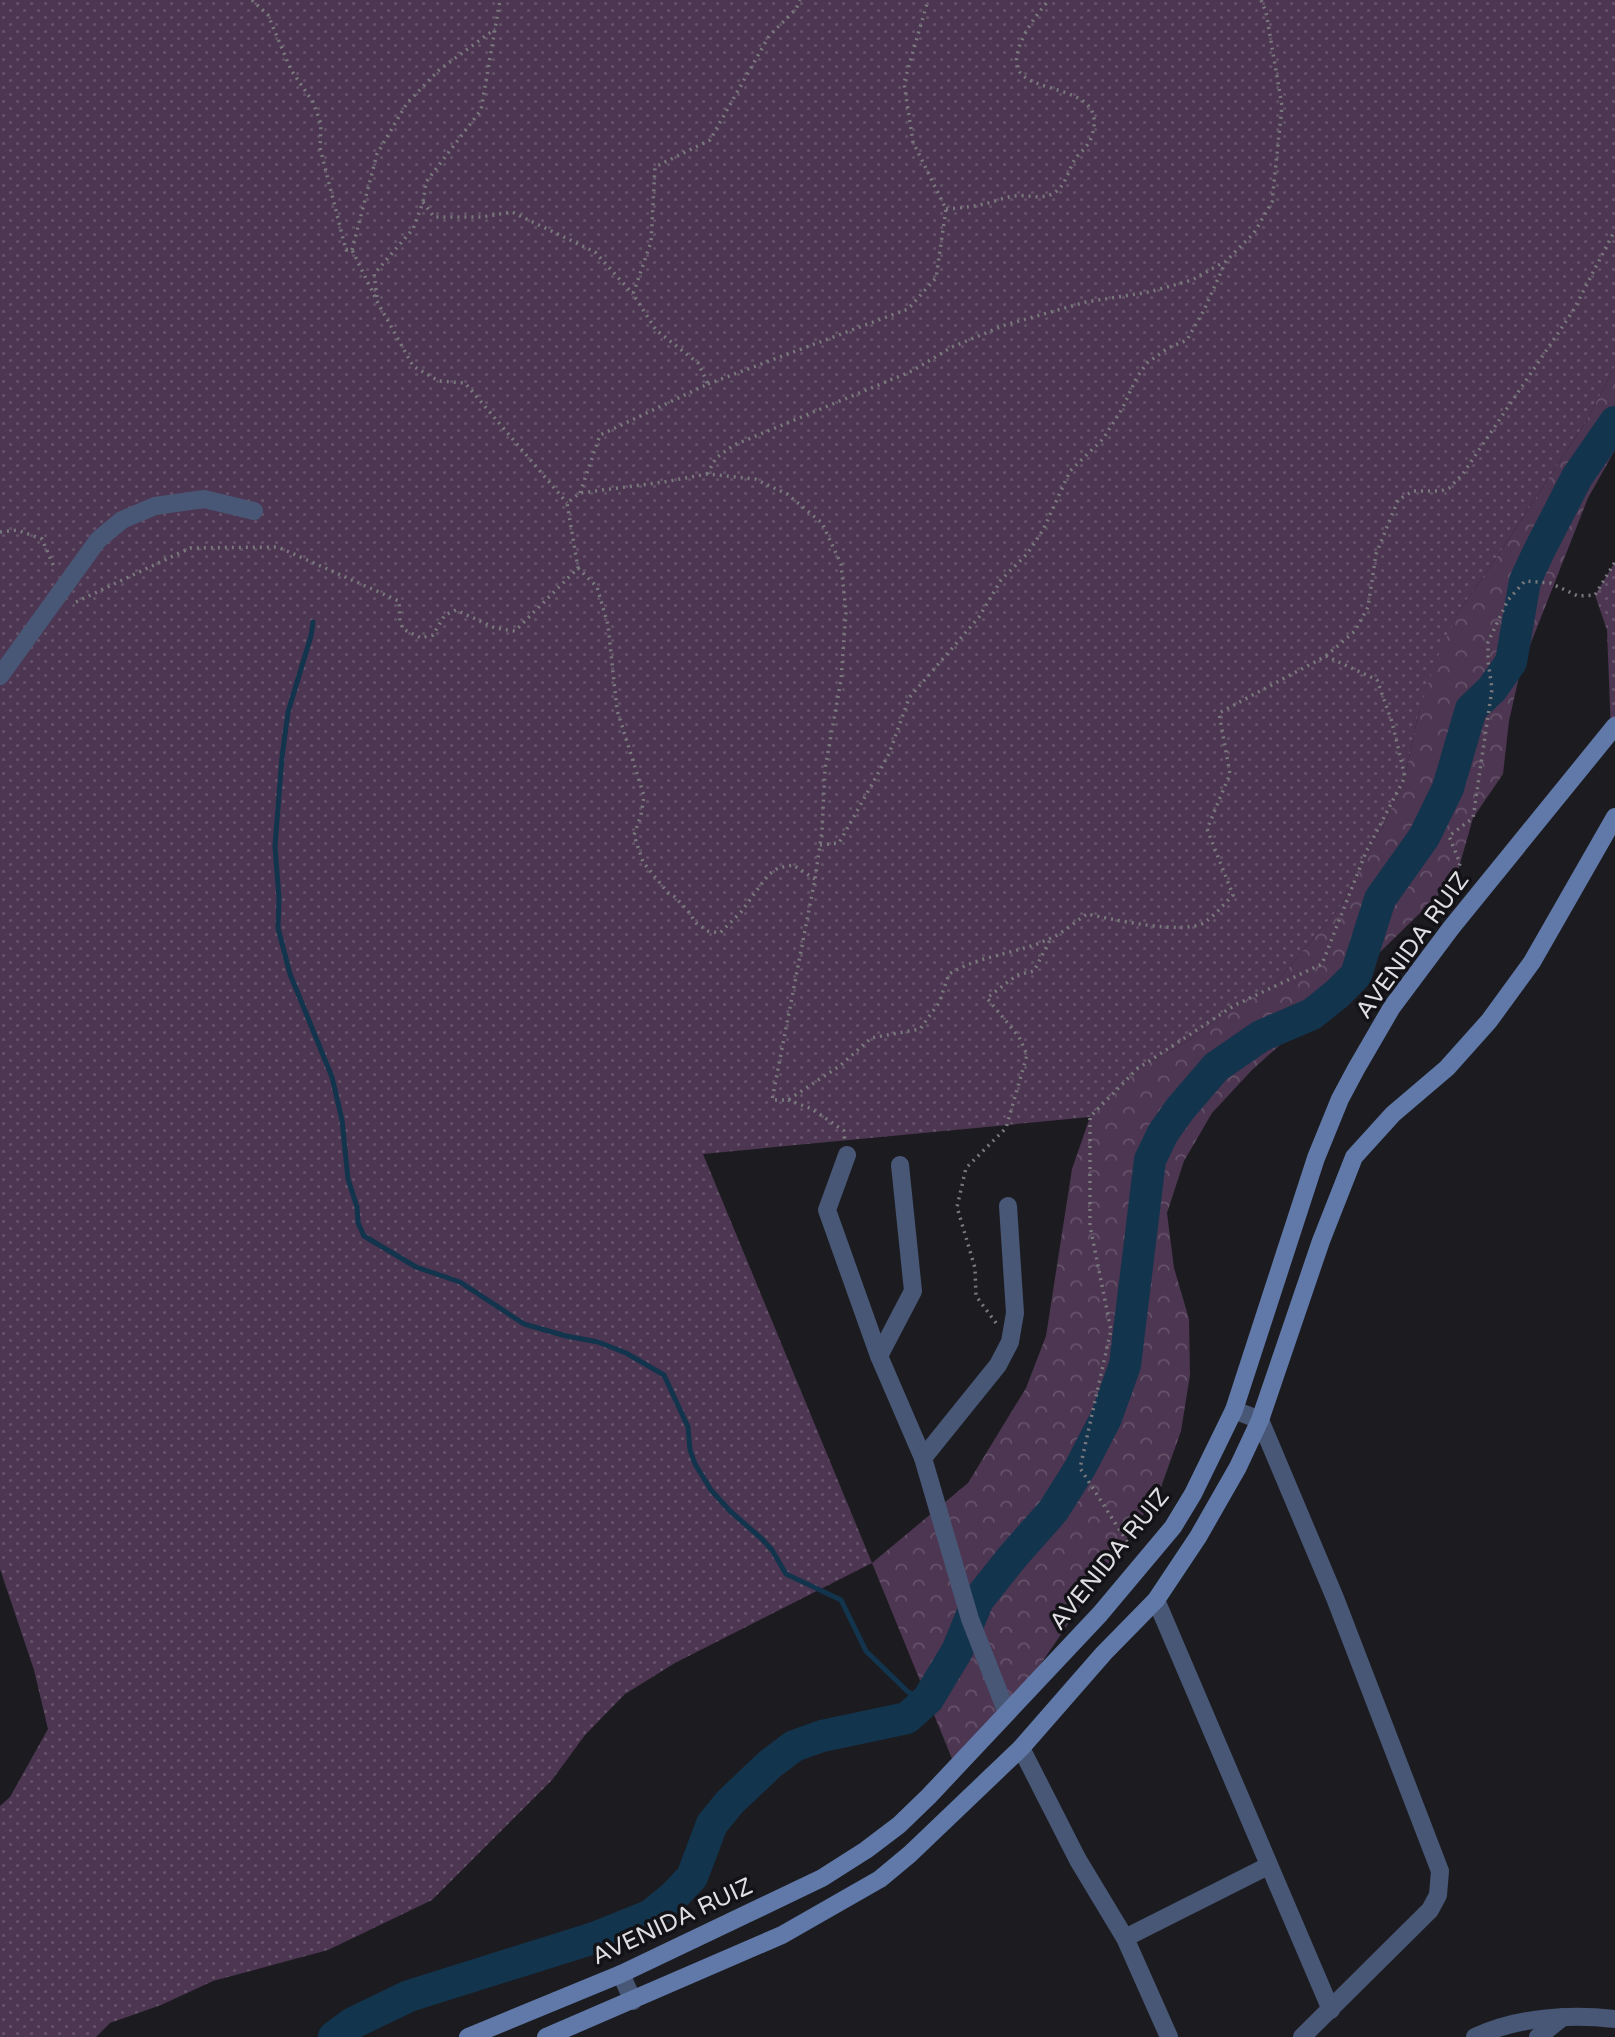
<svg xmlns="http://www.w3.org/2000/svg" width="1615" height="2037" viewBox="0 0 1615 2037" font-family="'Varela Round',sans-serif">
  <style>
    .grass { fill: url(#grass-dots) }
    .forest { fill: url(#forest-crowns) }
    .lines { fill: none; stroke-linecap: round; stroke-linejoin: round }
    .stream { stroke: #13344d; stroke-width: 5 }
    .river { stroke: #13344d; stroke-width: 32 }
    .path { stroke: #7a7a7e; stroke-width: 3.5; stroke-dasharray: 2 5; stroke-linecap: butt }
    .street { stroke: #485776; stroke-width: 18 }
    .secondary { stroke: #6079a9; stroke-width: 18 }
    .labels { text-anchor: middle; stroke-width: 7; stroke-linejoin: round; paint-order: stroke }
    .street-label { font-size: 24px; fill: #dfdfe2; stroke: #131317 }
  </style>
  <defs>
    <pattern id="grass-dots" width="8" height="8" patternUnits="userSpaceOnUse" patternTransform="scale(1.75)"><rect width="8" height="8" fill="#4c3651"/><path d="M2 2h.1M6 6h.1" fill="none" stroke="#65536a" stroke-width="1.8" stroke-linecap="round"/></pattern>
    <pattern id="forest-crowns" width="20" height="18" patternUnits="userSpaceOnUse" patternTransform="scale(1.75)"><rect width="20" height="18" fill="#4c3651"/><path d="M2 6a3 3 0 1 1 6 0M12 15a3 3 0 1 1 6 0" fill="none" stroke="#65536a"/></pattern>
  </defs>
  <rect width="100%" height="100%" fill="#1c1c20"/>
  <g class="grass">
    <polygon points="0,0 1615,0 1615,366 1587,420 1490,567 1458,612 1418,715 1405,777 1383,827 1366,852 1343,903 1273,986 1235,1005 1188,1041 1137,1069 1090,1117 703,1154 872,1563 675,1663 625,1694 585,1735 552,1780 432,1900 328,1950 213,1981 161,2005 110,2023 96,2037 0,2037 0,1806 10,1797 48,1729 34,1670 0,1569"/>
    <polygon points="1615,562 1615,731 1611,733 1607,630 1595,595"/>
  </g>
  <polygon class="forest" points="1615,366 1615,450 1588,498 1521,668 1509,721 1503,774 1473,818 1456,878 1337,994 1252,1070 1212,1113 1184,1161 1167,1213 1174,1268 1189,1319 1190,1375 1181,1431 1160,1490 1007,1713 957,1771 872,1563 968,1483 1026,1388 1046,1336 1072,1169 1090,1117 1137,1069 1188,1041 1235,1005 1273,986 1343,903 1366,852 1383,827 1405,777 1418,715 1435,663 1458,612 1490,567 1587,420"/>
  <g class="lines">
    <polyline class="stream" points="313,622 311,636 288,712 282,757 275,846 279,899 278,928 290,974 332,1077 342,1120 348,1179 357,1207 358,1223 364,1236 416,1267 460,1282 524,1324 566,1336 598,1342 626,1353 664,1375 688,1427 690,1450 695,1464 711,1490 730,1511 762,1539 772,1550 786,1574 841,1600 866,1651 908,1692 921,1698 928,1699"/>
    <polyline class="river" points="334,2037 353,2023 409,1996 594,1938 651,1915 673,1897 692,1877 712,1824 730,1802 770,1764 794,1746 822,1736 907,1718 928,1699 957,1651 978,1600 1014,1555 1053,1511 1080,1468 1106,1418 1125,1365 1150,1160 1163,1133 1180,1109 1216,1067 1261,1036 1312,1014 1337,994 1356,975 1380,899 1424,837 1448,788 1471,709 1492,689 1511,662 1525,581 1538,553 1577,477 1615,422"/>
    <g class="path">
      <polyline points="252,0 268,15 291,70 313,102 321,124 320,148 346,250 352,250 378,303 413,366 439,381 465,383 567,503"/>
      <polyline points="423,202 434,217 482,217 512,212 595,252 633,294"/>
      <path d="M946,209C959,208 971,207 984,204C994,202 1004,197 1015,196C1027,194 1040,200 1052,194C1065,188 1068,171 1075,159C1080,152 1088,147 1091,138C1112,81 1024,97 1017,66C1013,45 1036,15 1049,0"/>
      <polyline points="352,250 377,154 407,103 439,70 495,29"/>
      <polyline points="377,297 374,274 413,229 423,202 426,182 481,110 500,0"/>
      <polyline points="708,384 908,309 936,278 946,209 913,142 904,83 928,0"/>
      <polyline points="707,474 716,458 734,445 912,371 952,347 1005,325 1086,302 1149,292 1192,280 1224,262"/>
      <polyline points="580,493 600,435 708,384 698,363 656,330 633,294 651,242 655,167 710,140 769,36 796,9 800,0"/>
      <polyline points="0,532 17,530 42,539 55,569"/>
      <polyline points="578,568 597,587 608,625 617,710 644,796 641,815 634,835 643,862 668,893 675,897 688,911 696,923 708,931 720,933 741,912 768,875 778,868 793,865 815,879"/>
      <path d="M76,602L190,548L278,547L399,601L400,621L403,629L421,638L433,635L445,615L456,610L495,628L515,631L578,568L567,503L580,493L664,482L707,474L755,479L787,494L822,523L841,564L846,612L841,680L825,769L822,831L815,879L772,1100H788L841,1065L871,1038L920,1029L939,1003L949,974C980,955 1017,954 1049,939C1063,933 1075,922 1087,914C1111,919 1185,936 1205,922C1215,915 1224,904 1233,895L1207,829L1230,774L1219,713L1326,656L1377,680L1392,722L1405,777L1366,852L1322,964L1235,1005L1137,1069L1090,1117V1226L1111,1330L1080,1468L1133,1551"/>
      <polyline points="1326,656 1355,631 1368,607 1376,554 1398,500 1413,491 1441,491 1449,488 1462,475 1573,311 1615,230"/>
      <polyline points="820,845 839,843 889,754 909,698 979,617 1001,580 1027,554 1043,530 1070,471 1103,439 1122,409 1137,377 1147,363 1168,348 1187,340 1204,310 1226,261 1254,233 1272,202 1282,106 1266,12 1261,0"/>
      <polyline points="1458,893 1456,878 1460,863 1449,836 1473,818 1492,689 1488,661 1488,642 1508,600 1525,581 1550,583 1578,596 1595,595 1615,562"/>
      <polyline points="788,1100 812,1109 844,1131 845,1141"/>
      <polyline points="996,1323 976,1296 975,1268 957,1207 966,1168 1006,1128 1027,1055 1019,1037 987,998 1017,975 1034,971 1050,940"/>
    </g>
    <g class="street">
      <polyline points="0,676 98,540 122,520 155,506 204,499 254,511"/>
      <polyline points="847,1155 827,1210 879,1356 923,1458 970,1619 1007,1713"/>
      <polyline points="879,1356 913,1291 900,1165"/>
      <polyline points="1234,1410 1260,1420 1335,1598 1440,1871 1438,1895 1430,1910 1302,2037"/>
      <polyline points="923,1458 998,1365 1010,1342 1015,1313 1008,1206"/>
      <polyline points="1156,1600 1331,2010"/>
      <polyline points="1021,1748 1078,1860 1125,1938 1169,2037"/>
      <polyline points="1125,1938 1268,1866"/>
      <polyline points="621,1974 633,2001"/>
      <path d="M1475,2037C1517,2017 1570,2014 1615,2019"/>
      <polyline points="1538,2037 1563,2017"/>
    </g>
    <g class="secondary">
      <polyline points="468,2037 621,1974 822,1878 866,1850 899,1825 929,1796 1100,1614 1173,1527 1193,1494 1234,1410 1316,1158 1340,1099 1356,1069 1392,1007 1451,928 1615,726"/>
      <polyline points="546,2037 782,1935 880,1879 910,1854 1021,1748 1104,1653 1156,1600 1198,1537 1238,1467 1260,1420 1321,1241 1354,1157 1393,1114 1447,1068 1489,1021 1532,962 1615,817"/>
    </g>
  </g>
  <g class="labels">
    <g class="street-label">
      <text transform="translate(1412 945) rotate(-54)" y="8">AVENIDA RUIZ</text>
      <text transform="translate(1109 1559) rotate(-51)" y="8">AVENIDA RUIZ</text>
      <text transform="translate(672 1921) rotate(-25)" y="8">AVENIDA RUIZ</text>
    </g>
  </g>
</svg>
